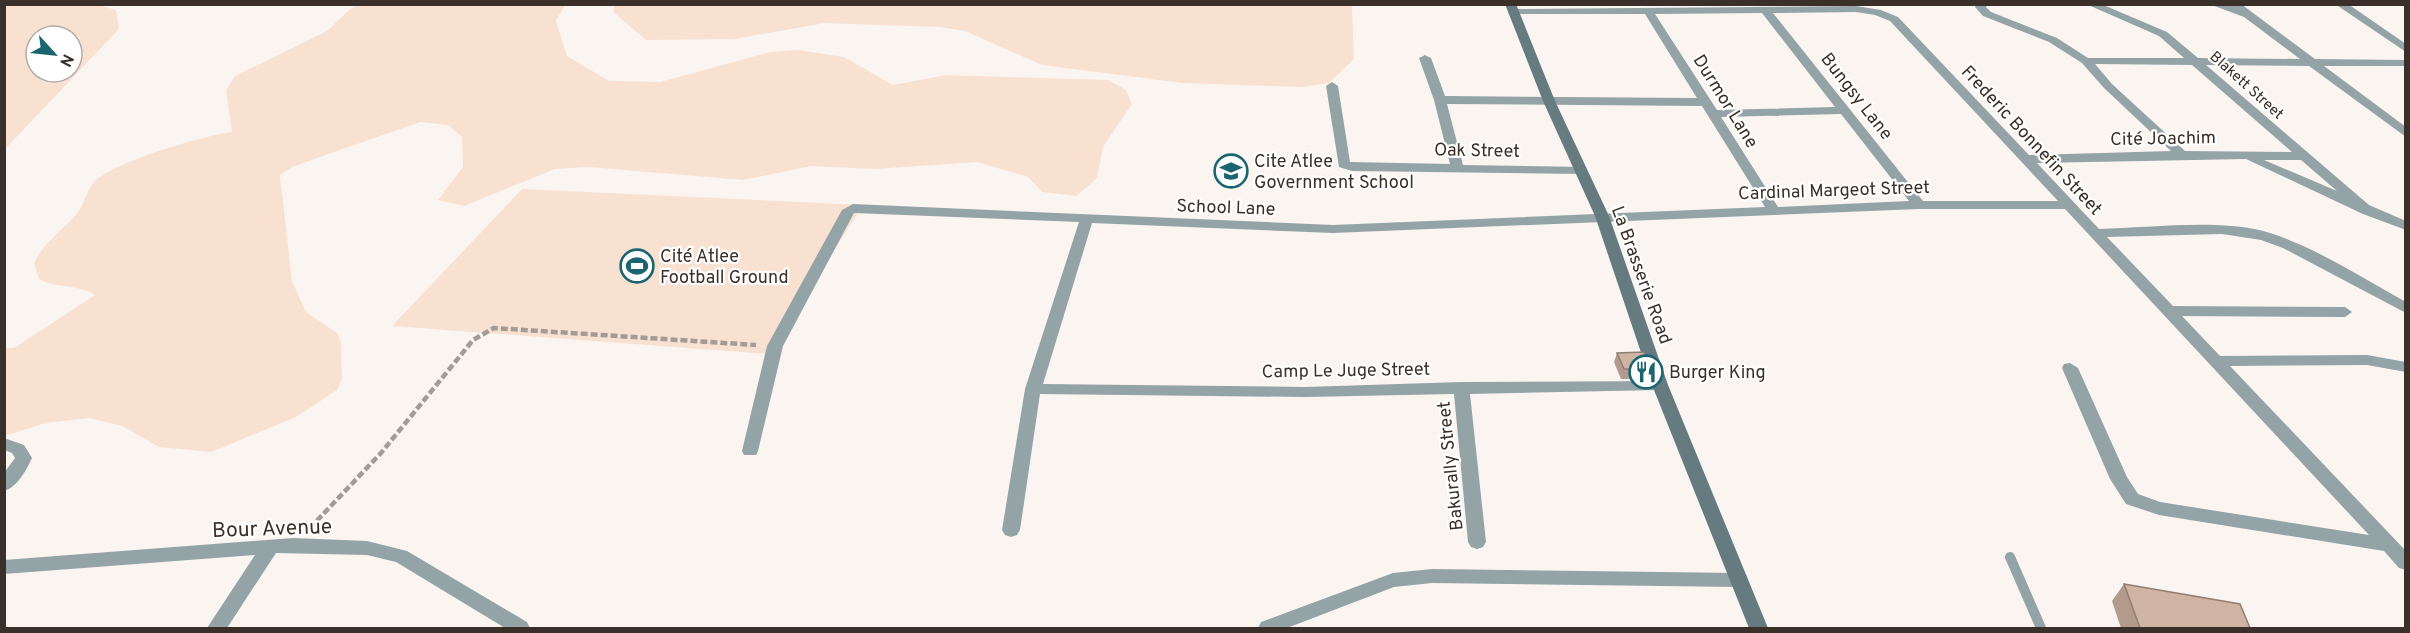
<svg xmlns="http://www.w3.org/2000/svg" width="2410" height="633" viewBox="0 0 2410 633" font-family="Overpass,sans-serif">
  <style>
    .green { fill: #f9e1d2; fill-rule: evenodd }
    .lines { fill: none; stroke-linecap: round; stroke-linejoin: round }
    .path { stroke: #a29b96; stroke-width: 4.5; stroke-dasharray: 7 3; stroke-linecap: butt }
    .lane { stroke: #94a3a6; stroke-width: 10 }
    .street { fill: #94a3a6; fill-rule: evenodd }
    .secondary { fill: #657b7f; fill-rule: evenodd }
    .wall { fill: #b29b8c }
    .building { fill: #cfb4a3; stroke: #917e72; stroke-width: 1.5 }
    .labels { text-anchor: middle; stroke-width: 4.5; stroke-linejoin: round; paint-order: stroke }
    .far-street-label { font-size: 15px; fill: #3a3029; stroke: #fff }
    .street-label { font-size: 18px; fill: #3a3029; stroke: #fff }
    .poi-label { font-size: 18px; fill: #3a3029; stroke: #fff; text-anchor: start }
    .near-street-label { font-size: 21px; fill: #3a3029; stroke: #fff }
  </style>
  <rect width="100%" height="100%" fill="#fbf5f2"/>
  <g class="green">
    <path d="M361,4L565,5L556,21L567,56L609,81L660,82L770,52L798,50L844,57L893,85L946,75L1108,80L1126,90L1132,104L1103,147L1097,178L1076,196L1042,192L1028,177L977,162L875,169L811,166L744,180L589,167L555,169L464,206L438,200L463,167L462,137L448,125L420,122L292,167L280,175L292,281L306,312L337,333L341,342L342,379L337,390L296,417L211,452L159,447L122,426L89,418L45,423L5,436V348H14L95,295C79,284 57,289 39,279L34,263C43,244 62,230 76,215C84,206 86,191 94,182C111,163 205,135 232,132L226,90L235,76L327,31L350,9Z"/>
    <polygon points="615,4 1352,5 1354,59 1329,83 1302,87 1182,83 1042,65 965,31 939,27 825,23 735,39 646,40 613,12"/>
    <path d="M5,5L96,4L116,10L119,29L5,149ZM36,36H72V72H36Z"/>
    <polygon points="522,189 863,205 769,354 392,326"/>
  </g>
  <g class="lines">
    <polyline class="path" points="310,528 381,453 473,340 494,328 756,345"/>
    <polyline class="lane" points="2010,557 2041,628"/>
    <g class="street">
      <path d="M1976,4H1987L1986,7L1991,12L2057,38L2088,58H2184L2159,36L2086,4H2101L2167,32L2198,58L2300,59L2244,17L2209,4H2241L2315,59L2406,60V66H2324L2406,127V137L2309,66L2206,65L2369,205L2406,221V230L2363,214L2246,159L2037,163L2099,229C2149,228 2223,218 2270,233C2317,248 2362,278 2406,302V313L2283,248L2261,240L2222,234L2107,237L2173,306L2345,307L2352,312L2345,317L2182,316L2220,356L2367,355L2406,362V372L2367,365L2230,366L2406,551V570L2399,568L2384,551L2159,515L2126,504L2110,479L2062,368L2064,364L2070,363L2078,368L2127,477L2138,494L2160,502L2369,535L2065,209H1919L1333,233L1092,223L1043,384L1305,387L1461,382L1666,381L1668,385L1666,389L1660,390L1470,394L1486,542L1483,547L1477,549L1471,547L1468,542L1454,394L1305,397L1040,394L1020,530L1017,535L1011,537L1005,535L1002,530L1025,389L1079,222L854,213L783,346L758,451L756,455H744L742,451L767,346L842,210L853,204L1333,225L1765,207L1702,106L1447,104L1463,165L1586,167L1587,170L1586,173L1581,174L1352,171L1339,167L1326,86L1332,82L1338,86L1350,162L1450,164L1434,100L1419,58L1425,55L1431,58L1445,96L1697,98L1645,14H1509L1508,12L1513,9L1856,6L1881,10L1898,17L2029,155L2171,151L2104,88L2082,63L2049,42L1983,16L1975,7ZM1856,12L1875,15L1890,21L2058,201H1923L1773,13ZM1762,13L1835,107L1717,110L1655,14ZM2095,64L2192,65L2292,152L2185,151L2112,84ZM1841,114L1909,201L1778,207L1721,117ZM2264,160H2301L2337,191Z"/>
      <polygon points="2335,4 2348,4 2406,44 2406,52"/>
      <path d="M4,438L24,445L32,458C26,470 18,487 4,491V473L15,458L12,453L4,450Z"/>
      <polygon points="293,538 367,541 407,551 527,622 530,628 505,628 396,562 367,555 276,553 227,628 207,628 255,555 4,574 4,560"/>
      <polygon points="1432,569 1739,573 1746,575 1748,580 1746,585 1739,587 1432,583 1394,587 1287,628 1258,628 1261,622 1393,573"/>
    </g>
    <polygon class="secondary" points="1505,4 1516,4 1555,101 1609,216 1668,385 1768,628 1749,628 1652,385 1595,216 1543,101"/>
  </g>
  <g class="wall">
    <polygon points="1617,353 1650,369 1648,379 1621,379 1614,362"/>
    <polygon points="2124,584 2250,628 2121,628 2112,601"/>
  </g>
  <g class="building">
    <polygon points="1644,352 1650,369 1624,369 1617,353"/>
    <polygon points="2124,584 2240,604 2250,628 2140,628"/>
  </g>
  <defs>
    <symbol id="school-ring" viewBox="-11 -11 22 22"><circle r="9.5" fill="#fff" stroke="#1a6570" stroke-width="1.5"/><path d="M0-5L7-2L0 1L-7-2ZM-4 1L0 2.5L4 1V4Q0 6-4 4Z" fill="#1a6570"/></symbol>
    <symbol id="stadium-ring" viewBox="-11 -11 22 22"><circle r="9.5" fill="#fff" stroke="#1a6570" stroke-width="1.5"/><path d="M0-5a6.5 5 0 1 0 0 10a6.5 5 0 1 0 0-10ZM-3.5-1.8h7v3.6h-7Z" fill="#1a6570"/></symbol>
    <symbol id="restaurant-ring" viewBox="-11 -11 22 22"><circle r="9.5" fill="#fff" stroke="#1a6570" stroke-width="1.5"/><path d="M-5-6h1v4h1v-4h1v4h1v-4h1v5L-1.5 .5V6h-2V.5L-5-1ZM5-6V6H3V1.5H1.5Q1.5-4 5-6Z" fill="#1a6570"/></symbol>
  </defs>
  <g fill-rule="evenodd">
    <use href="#school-ring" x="1212" y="152" width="38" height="38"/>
    <use href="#stadium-ring" x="618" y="247" width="38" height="38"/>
    <use href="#restaurant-ring" x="1627" y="353" width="38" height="38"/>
  </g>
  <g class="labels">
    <g class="far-street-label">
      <text transform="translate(2247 85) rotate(42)" y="5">Blakett Street</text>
    </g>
    <g class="street-label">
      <text transform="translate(1857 96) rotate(52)" y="6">Bungsy Lane</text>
      <text transform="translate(1726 101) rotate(58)" y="6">Durmor Lane</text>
      <text transform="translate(2163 138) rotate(-1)" y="6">Cité Joachim</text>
      <text transform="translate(2032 140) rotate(47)" y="6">Frederic Bonnefin Street</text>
      <text transform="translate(1477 150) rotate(1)" y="6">Oak Street</text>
      <text transform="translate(1834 190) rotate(-2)" y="6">Cardinal Margeot Street</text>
      <text transform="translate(1226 207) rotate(2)" y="6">School Lane</text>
      <text transform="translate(1642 275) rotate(70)" y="6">La Brasserie Road</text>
      <text transform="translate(1346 370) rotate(-1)" y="6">Camp Le Juge Street</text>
      <text transform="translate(1450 466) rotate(-96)" y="6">Bakurally Street</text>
    </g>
    <g class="poi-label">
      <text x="1254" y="167">Cite Atlee<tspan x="1254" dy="21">Government School</tspan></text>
      <text x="660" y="262">Cité Atlee<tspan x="660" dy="21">Football Ground</tspan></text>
      <text x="1669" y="378">Burger King</text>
    </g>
    <g class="near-street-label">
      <text transform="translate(272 528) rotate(-2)" y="7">Bour Avenue</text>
    </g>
  </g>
  <rect width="2410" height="633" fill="none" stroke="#3a3029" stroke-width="12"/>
  <g transform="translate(54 54) rotate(117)"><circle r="28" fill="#ffffff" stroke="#b0aca9" stroke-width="1.5"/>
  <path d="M0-4.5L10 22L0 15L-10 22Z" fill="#1a6570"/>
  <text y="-9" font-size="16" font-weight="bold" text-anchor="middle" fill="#3a3029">N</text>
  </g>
</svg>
